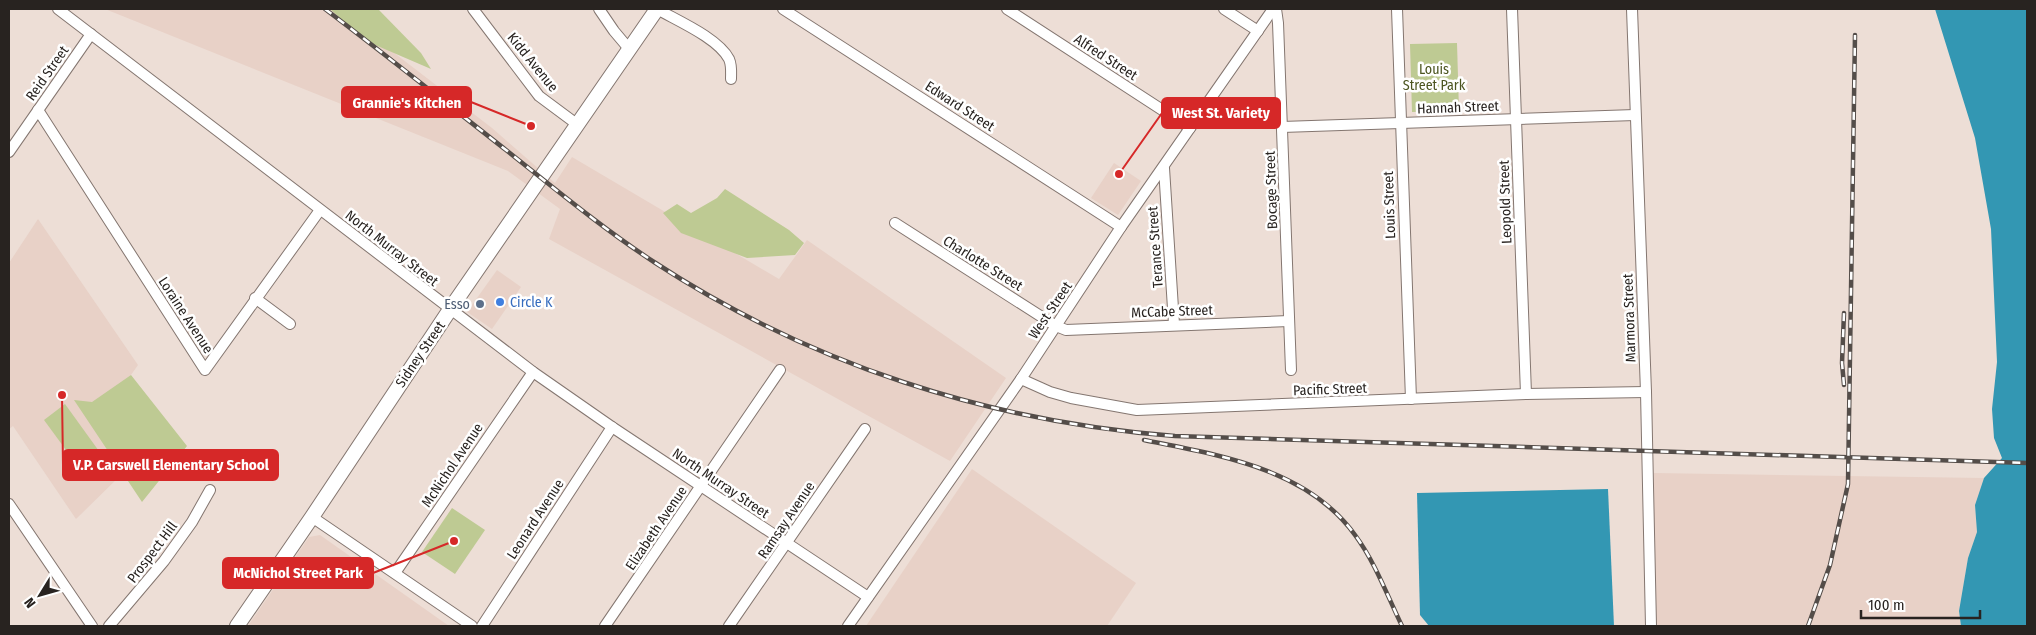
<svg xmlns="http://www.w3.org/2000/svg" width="2036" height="635" viewBox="0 0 2036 635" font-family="'Fira Sans Condensed',sans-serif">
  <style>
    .built { fill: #e8d1c7 }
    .green { fill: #beca93 }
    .water { fill: #3397b3 }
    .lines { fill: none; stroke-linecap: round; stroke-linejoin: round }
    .minor-casing { stroke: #847670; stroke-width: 12 }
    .major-casing { stroke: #847670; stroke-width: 16 }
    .minor { stroke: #fff; stroke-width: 10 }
    .major { stroke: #fff; stroke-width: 14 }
    .rail-casing { stroke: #544d49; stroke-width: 4.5 }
    .rail { stroke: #fff; stroke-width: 2.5; stroke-dasharray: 8; stroke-linecap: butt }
    .shop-dot { fill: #3f7fe0; stroke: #fff; stroke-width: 2 }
    .service-dot { fill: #5c6f8a; stroke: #fff; stroke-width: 2 }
    .labels { text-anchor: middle; stroke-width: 5; stroke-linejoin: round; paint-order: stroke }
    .street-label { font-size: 14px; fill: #282320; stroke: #fff }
    .park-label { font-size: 14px; fill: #4c5520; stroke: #fff }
    .shop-label { font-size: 14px; fill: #366cbe; stroke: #fff; text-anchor: start }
    .service-label { font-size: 14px; fill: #4e5e75; stroke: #fff; text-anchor: end }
    .leader { fill: none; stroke: #d62828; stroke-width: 2 }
    .callout-dot { fill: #d62828; stroke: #fff; stroke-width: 2 }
    .callout { fill: #d62828; stroke: #d62828; stroke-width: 2 }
    .callout-label { font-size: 15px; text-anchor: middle; font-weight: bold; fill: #fff }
  </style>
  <rect width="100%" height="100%" fill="#edded6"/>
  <g class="built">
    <polygon points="105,9 337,9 492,128 555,183 572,157 779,279 807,240 1006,378 950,461 549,239 560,209 508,171"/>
    <polygon points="1114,163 1141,181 1118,215 1091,198"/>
    <polygon points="38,219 138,365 94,427 125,471 76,519 13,426 9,429 9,263"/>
    <polygon points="497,270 521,287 492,329 467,312"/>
    <polygon points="972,469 1136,583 1107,626 866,626"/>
    <polygon points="1654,473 1984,478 1975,505 1977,532 1968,558 1959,611 1961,626 1652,626"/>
    <polygon points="320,535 449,626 248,626 309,537"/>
  </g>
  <g class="green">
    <polygon points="330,9 378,9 421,53 431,69 366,41"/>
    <polygon points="1457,43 1459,111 1412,112 1410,44"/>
    <polygon points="725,189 789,230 804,243 795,255 747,258 681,233 663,213 677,204 691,213 717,198"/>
    <polygon points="131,375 187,446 142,502 74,400 92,402"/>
    <polygon points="65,404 109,465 88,480 44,420"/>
    <polygon points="452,508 485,530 455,574 422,552"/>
  </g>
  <g class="water">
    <polygon points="1935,9 2027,9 2027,626 1961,626 1959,611 1968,558 1977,532 1975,505 1984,478 2002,458 1994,438 1992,409 1997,362 1991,229 1975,138"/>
    <polygon points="1608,489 1614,626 1429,626 1420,615 1417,493"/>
  </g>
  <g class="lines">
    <defs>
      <g id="minor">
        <polyline points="58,9 533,372 612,427 868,597"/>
        <polyline points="473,9 539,96 578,125"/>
        <polyline points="599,9 614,31 630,50"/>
        <path d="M657,9C678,21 718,38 729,59C732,66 731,72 731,79"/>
        <polyline points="783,9 1121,227"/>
        <polyline points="1007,9 1190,128"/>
        <polyline points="1224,9 1258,31"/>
        <polyline points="1276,9 1278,23 1291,370"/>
        <polyline points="1397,9 1411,399"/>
        <polyline points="1512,9 1526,394"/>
        <polyline points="1632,9 1646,392 1651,626"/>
        <polyline points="38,110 205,370 320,210"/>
        <polyline points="1282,127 1635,115"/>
        <polyline points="9,152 91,34"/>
        <polyline points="1164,168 1174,324"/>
        <polyline points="895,223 1056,326 1066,330 1289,321"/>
        <polyline points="255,298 290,324"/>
        <polyline points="1021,379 1050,392 1071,398 1137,410 1526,394 1646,392"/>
        <polyline points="9,504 92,626"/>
        <polyline points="312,517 472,626"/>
        <polyline points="395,573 533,372"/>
        <polyline points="109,626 164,561 192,522 210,490"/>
        <polyline points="482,626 612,427"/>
        <polyline points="605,626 780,370"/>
        <polyline points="729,626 865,429"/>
        <polyline points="848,626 1021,379 1121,227 1273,9"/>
      </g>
      <polyline id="major" points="237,626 312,517 455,302 657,9"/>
    </defs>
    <use href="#minor" class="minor-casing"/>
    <use href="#major" class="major-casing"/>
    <use href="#minor" class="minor"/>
    <use href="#major" class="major"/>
    <defs>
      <g id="rail">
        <path d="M325,9C386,55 446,103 506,150C554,188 602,228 654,262C810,364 989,422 1175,436L2027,463"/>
        <polyline points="1844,385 1842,363 1844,313"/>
        <path d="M1144,440C1218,455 1307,468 1355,535C1375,562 1387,595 1402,626"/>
        <polyline points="1808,626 1830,565 1848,484 1855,35"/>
      </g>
    </defs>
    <use href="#rail" class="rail-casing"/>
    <use href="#rail" class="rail"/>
  </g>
  <circle class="shop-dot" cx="500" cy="302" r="5"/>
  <circle class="service-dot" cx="480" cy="304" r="5"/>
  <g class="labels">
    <g class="street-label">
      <text transform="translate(1106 57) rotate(33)" y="5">Alfred Street</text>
      <text transform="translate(533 62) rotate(51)" y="5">Kidd Avenue</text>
      <text transform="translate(47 73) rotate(-55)" y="5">Reid Street</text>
      <text transform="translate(960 106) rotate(33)" y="5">Edward Street</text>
      <text transform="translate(1458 107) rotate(-2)" y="5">Hannah Street</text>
      <text transform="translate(1271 190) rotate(-92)" y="5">Bocage Street</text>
      <text transform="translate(1505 202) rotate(-92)" y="5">Leopold Street</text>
      <text transform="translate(1389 205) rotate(-92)" y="5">Louis Street</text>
      <text transform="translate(1155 247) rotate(-94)" y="5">Terance Street</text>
      <text transform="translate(392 248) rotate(38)" y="5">North Murray Street</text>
      <text transform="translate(983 263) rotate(32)" y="5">Charlotte Street</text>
      <text transform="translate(1050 310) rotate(-56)" y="5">West Street</text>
      <text transform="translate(1172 311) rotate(-2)" y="5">McCabe Street</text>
      <text transform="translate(186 315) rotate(57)" y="5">Loraine Avenue</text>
      <text transform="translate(1629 318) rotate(-92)" y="5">Marmora Street</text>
      <text transform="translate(420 354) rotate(-56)" y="5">Sidney Street</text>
      <text transform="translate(1330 389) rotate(-2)" y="5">Pacific Street</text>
      <text transform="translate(452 465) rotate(-56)" y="5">McNichol Avenue</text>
      <text transform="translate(721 483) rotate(34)" y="5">North Murray Street</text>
      <text transform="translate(535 519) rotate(-57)" y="5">Leonard Avenue</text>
      <text transform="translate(786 520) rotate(-56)" y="5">Ramsay Avenue</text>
      <text transform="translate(656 528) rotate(-56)" y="5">Elizabeth Avenue</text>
      <text transform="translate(152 552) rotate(-53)" y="5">Prospect Hill</text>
    </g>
    <g class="park-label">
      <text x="1434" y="74">Louis<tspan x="1434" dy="16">Street Park</tspan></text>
    </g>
    <g class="shop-label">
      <text x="510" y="307">Circle K</text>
    </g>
    <g class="service-label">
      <text x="470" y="309">Esso</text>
    </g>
  </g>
  <path class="leader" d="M531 126L471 102M1119 174L1162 113M62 395L63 465M454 541L373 573"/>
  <g class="callout-dot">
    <circle cx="531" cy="126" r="5"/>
    <circle cx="1119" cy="174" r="5"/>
    <circle cx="62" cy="395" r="5"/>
    <circle cx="454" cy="541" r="5"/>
  </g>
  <g class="callout">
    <rect x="342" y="87" width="129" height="30" rx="5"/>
    <rect x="1162" y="98" width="118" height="30" rx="5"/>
    <rect x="63" y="450" width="215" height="30" rx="5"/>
    <rect x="223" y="558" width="150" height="30" rx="5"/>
  </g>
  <g class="callout-label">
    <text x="407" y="108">Grannie's Kitchen</text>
    <text x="1221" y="118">West St. Variety</text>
    <text x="171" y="470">V.P. Carswell Elementary School</text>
    <text x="298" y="578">McNichol Street Park</text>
  </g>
  <rect width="2036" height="635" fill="none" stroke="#282320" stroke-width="20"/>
  <g transform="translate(40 595) rotate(233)" stroke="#ffffff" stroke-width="4" paint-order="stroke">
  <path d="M0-4L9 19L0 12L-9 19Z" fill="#282320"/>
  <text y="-8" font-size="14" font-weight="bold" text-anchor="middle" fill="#282320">N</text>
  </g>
  <path d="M1861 610v8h119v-8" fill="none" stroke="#282320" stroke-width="2.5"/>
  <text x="1868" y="610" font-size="15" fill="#282320" stroke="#ffffff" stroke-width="4" paint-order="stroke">100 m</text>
</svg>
